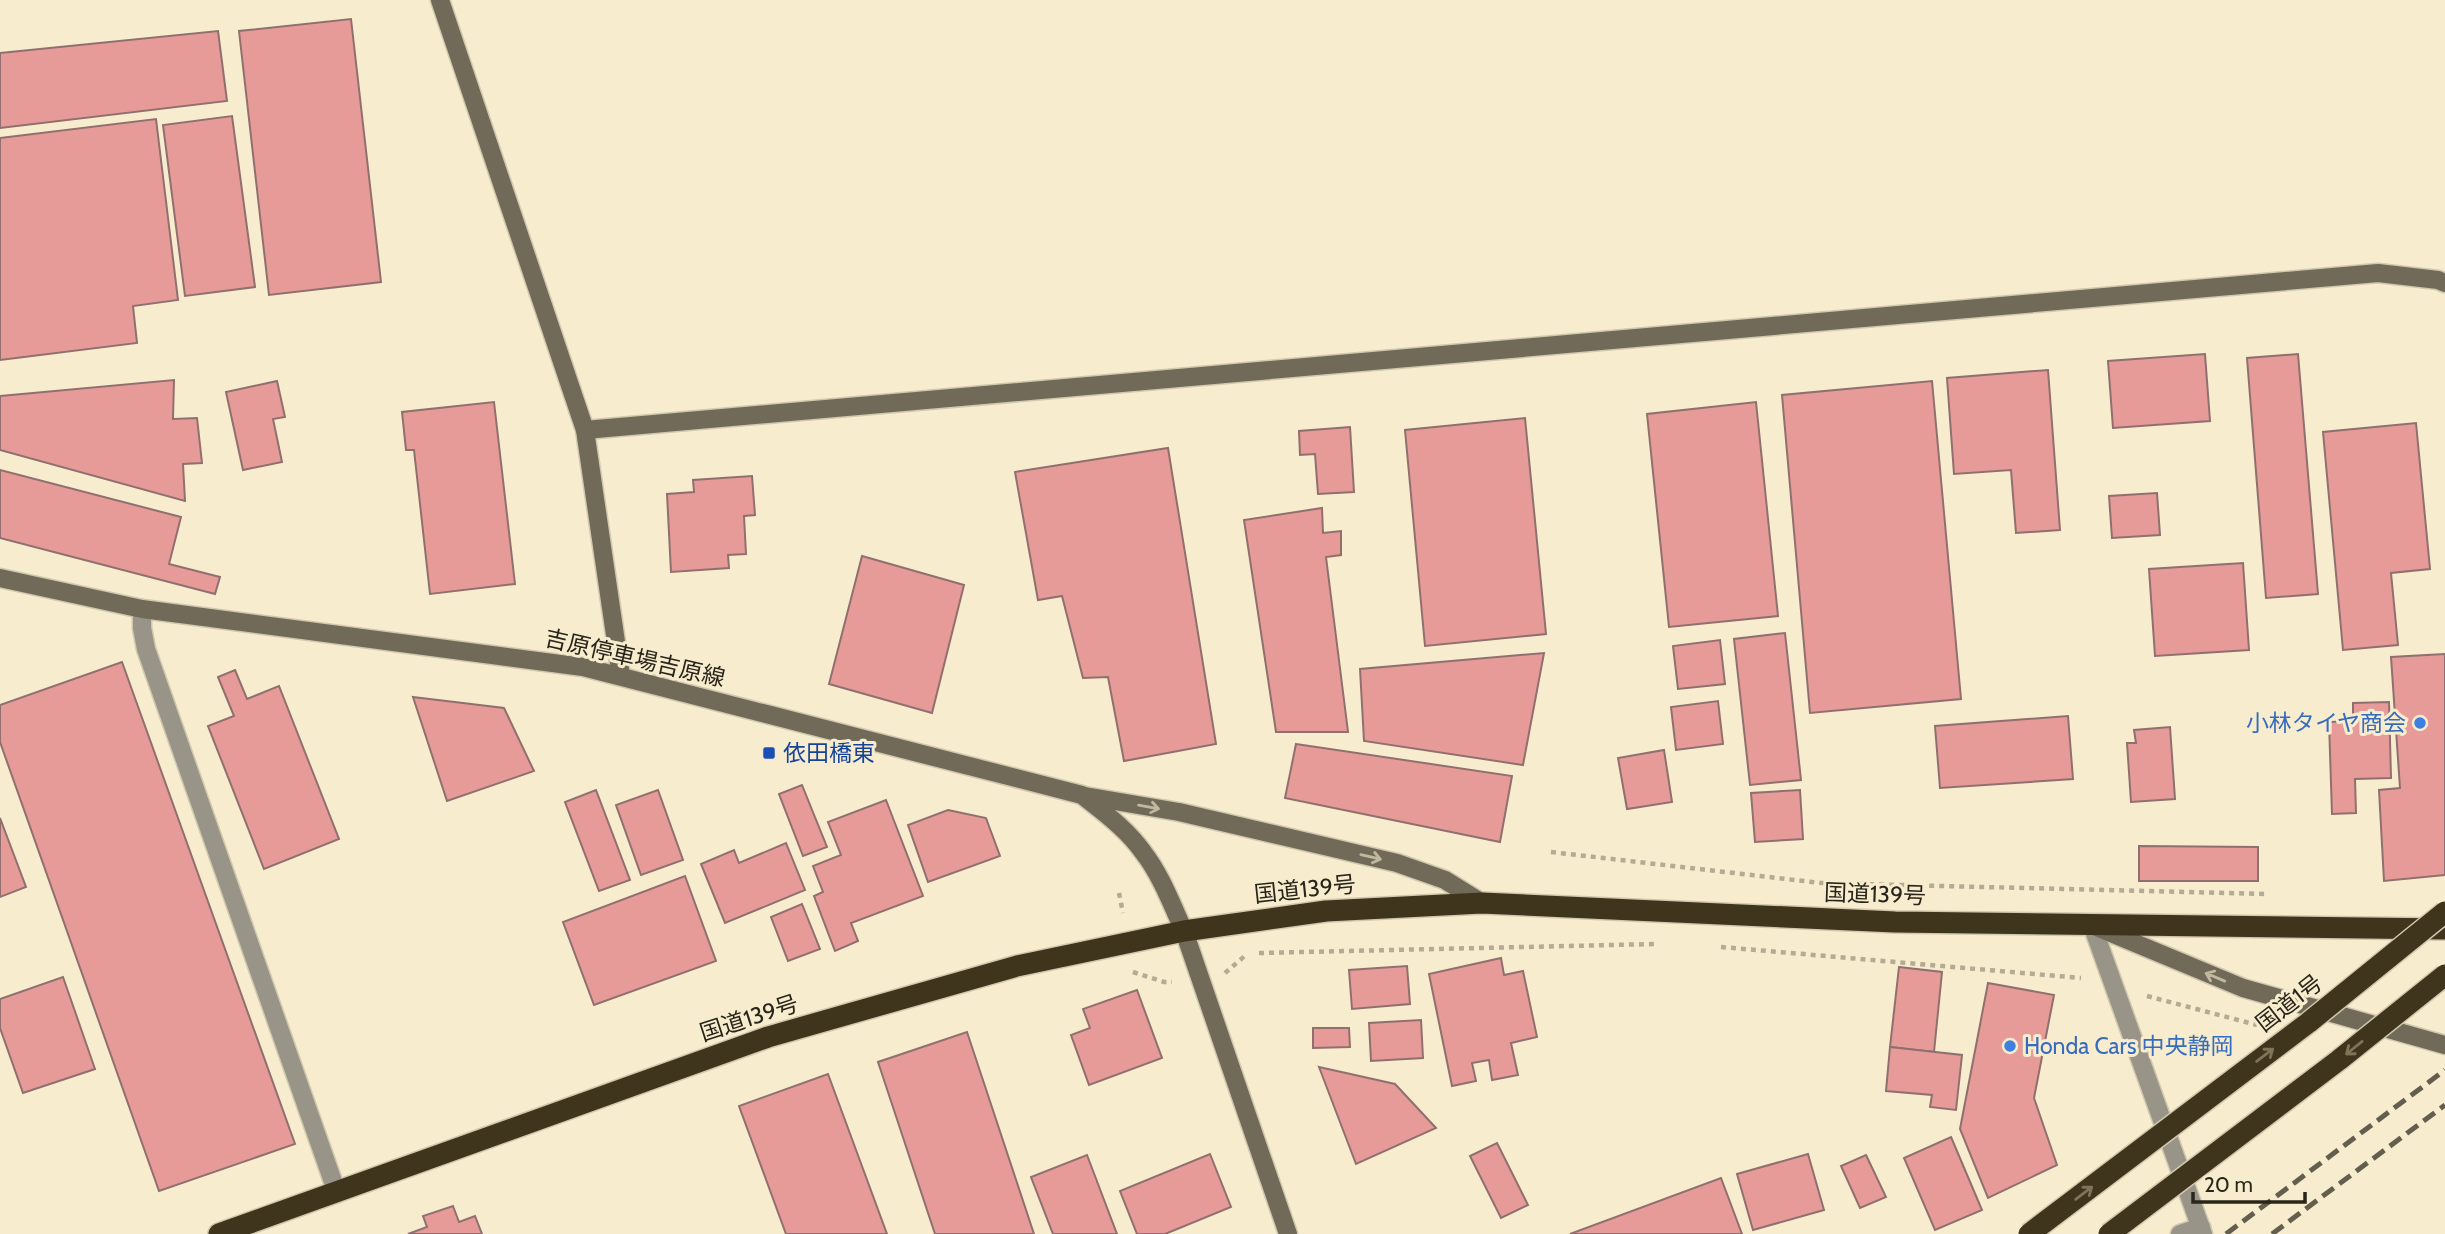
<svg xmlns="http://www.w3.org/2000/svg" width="2445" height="1234" viewBox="0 0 2445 1234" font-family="Cabin,'Noto Sans JP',sans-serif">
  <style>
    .building { fill: #e79b98; stroke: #90706f; stroke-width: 2 }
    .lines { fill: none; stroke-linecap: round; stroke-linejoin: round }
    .street-casing { stroke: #d2c8ae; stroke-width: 21 }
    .secondary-casing { stroke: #d2c8ae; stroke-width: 21 }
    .highway-casing { stroke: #d2c8ae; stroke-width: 24 }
    .path { stroke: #b3ab93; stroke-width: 4.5; stroke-dasharray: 5 5; stroke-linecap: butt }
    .street { stroke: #999488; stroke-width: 18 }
    .secondary { stroke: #726a59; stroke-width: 18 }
    .highway { stroke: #3f341c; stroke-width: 21 }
    .rail { stroke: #645e4e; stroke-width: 5; stroke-dasharray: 14 7; stroke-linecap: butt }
    .highway-bridge-casing { stroke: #d2c8ae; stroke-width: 24; stroke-linecap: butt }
    .highway-bridge { stroke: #3f341c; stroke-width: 21 }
    .oneway { stroke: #c2b89f }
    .oneway2 { stroke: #7f745a }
    .shop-dot { fill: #3f7fe0; stroke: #f7ecce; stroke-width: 2.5 }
    .transit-dot { fill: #1a4fb4; stroke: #f7ecce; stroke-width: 2.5 }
    .labels { text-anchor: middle; stroke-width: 6; stroke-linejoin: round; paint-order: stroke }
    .street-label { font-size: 23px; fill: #29251a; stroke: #f7ecce }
    .shop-label { font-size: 23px; fill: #366cbe; stroke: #f7ecce; text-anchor: end }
    .transit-label { font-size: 23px; fill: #164399; stroke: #f7ecce; text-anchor: start }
  </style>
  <rect width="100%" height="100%" fill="#f7ecce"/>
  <g class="building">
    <polygon points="351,19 381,282 269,295 239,31"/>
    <polygon points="218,31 227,101 0,128 0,53"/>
    <polygon points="232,116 255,287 185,296 163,125"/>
    <polygon points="156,119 178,300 133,306 137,343 0,360 0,138"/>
    <polygon points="2205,354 2210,421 2113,428 2108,361"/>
    <polygon points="2298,354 2318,594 2266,598 2247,358"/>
    <polygon points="2048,370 2060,530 2016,533 2011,470 1954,474 1947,378"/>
    <polygon points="174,380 173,419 197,418 202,463 183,464 185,501 0,450 0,396"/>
    <polygon points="277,381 285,417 273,419 282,462 243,470 226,392"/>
    <polygon points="1932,381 1961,699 1810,713 1782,395"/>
    <polygon points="494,402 515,584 430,594 414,450 406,450 402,412"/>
    <polygon points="1756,402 1778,616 1669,627 1647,414"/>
    <polygon points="1525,418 1546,634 1425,646 1405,430"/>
    <polygon points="2416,423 2430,569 2391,573 2398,645 2343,650 2323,432"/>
    <polygon points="1350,427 1354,492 1318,494 1315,454 1300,455 1299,431"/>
    <polygon points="1168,448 1216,744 1124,761 1108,677 1083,678 1062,596 1038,600 1015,472"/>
    <polygon points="0,470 181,517 169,564 220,577 215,594 0,538"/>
    <polygon points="752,476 755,515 744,516 746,554 728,555 729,568 671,572 667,494 694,492 693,480"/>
    <polygon points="2157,493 2160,535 2112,538 2109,496"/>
    <polygon points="1322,508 1323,533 1341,531 1341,555 1326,557 1348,732 1276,732 1244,520"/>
    <polygon points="862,556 964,585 932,713 829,684"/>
    <polygon points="2243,563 2249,650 2155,656 2149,569"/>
    <polygon points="1785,633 1801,780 1750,785 1734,639"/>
    <polygon points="1720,640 1725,684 1678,689 1673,646"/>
    <polygon points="1544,653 1523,765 1364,741 1360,669"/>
    <polygon points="2445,654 2445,875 2384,881 2379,790 2400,788 2391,657"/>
    <polygon points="122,662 295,1144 159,1191 0,742 0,705"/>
    <polygon points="235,670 247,699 279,686 339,839 264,869 208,726 234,716 218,677"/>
    <polygon points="413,697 504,708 534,771 447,801"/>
    <polygon points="1718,701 1723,744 1676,750 1671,707"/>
    <polygon points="2389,702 2391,778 2355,779 2356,813 2332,814 2329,722 2353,721 2353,703"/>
    <polygon points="2068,716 2073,779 1940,788 1935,726"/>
    <polygon points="2170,727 2175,799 2131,802 2127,743 2136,743 2134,730"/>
    <polygon points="1296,744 1512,776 1500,842 1285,798"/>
    <polygon points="1664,750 1672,802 1627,809 1618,758"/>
    <polygon points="802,785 827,847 803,856 779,794"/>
    <polygon points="596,790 630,880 599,891 565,802"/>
    <polygon points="658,790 683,860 641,875 616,805"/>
    <polygon points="1800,790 1803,839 1755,842 1751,793"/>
    <polygon points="886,800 923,896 851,923 858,941 835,951 814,896 823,892 813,866 841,855 828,822"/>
    <polygon points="948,810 986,818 1000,856 928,882 908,825"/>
    <polygon points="0,818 26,887 0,897"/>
    <polygon points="786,843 805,890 725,923 701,864 734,850 739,863"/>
    <polygon points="2139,846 2258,847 2258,881 2139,881"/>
    <polygon points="685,876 716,961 594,1005 563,922"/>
    <polygon points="802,904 820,949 788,961 771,917"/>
    <polygon points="1501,958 1504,975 1523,971 1537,1037 1511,1043 1518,1075 1492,1080 1489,1060 1472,1063 1476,1081 1452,1086 1429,974"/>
    <polygon points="1407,966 1410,1004 1352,1009 1349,970"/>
    <polygon points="1899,967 1942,972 1934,1052 1890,1047"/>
    <polygon points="63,977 95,1069 23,1093 0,1028 0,999"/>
    <polygon points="1988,983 2054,995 2034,1098 2057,1165 1988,1198 1960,1129"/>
    <polygon points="1137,990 1162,1058 1089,1085 1071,1035 1090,1028 1083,1009"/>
    <polygon points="1421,1020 1423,1058 1371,1061 1369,1023"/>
    <polygon points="1313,1028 1349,1028 1350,1047 1313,1048"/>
    <polygon points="967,1032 1034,1234 935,1234 878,1062"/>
    <polygon points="1890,1047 1962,1055 1956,1110 1930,1107 1932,1095 1886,1091"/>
    <polygon points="1319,1067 1395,1084 1436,1128 1356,1164"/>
    <polygon points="828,1074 887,1234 786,1234 739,1106"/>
    <polygon points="1951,1137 1982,1210 1935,1230 1904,1158"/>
    <polygon points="1497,1143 1528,1205 1501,1218 1470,1156"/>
    <polygon points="1210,1154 1231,1207 1165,1234 1137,1234 1120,1191"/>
    <polygon points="1808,1154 1824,1210 1753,1230 1737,1174"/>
    <polygon points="1087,1155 1117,1234 1053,1234 1031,1177"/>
    <polygon points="1866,1155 1886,1197 1860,1208 1841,1166"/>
    <polygon points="1721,1178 1742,1234 1570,1234"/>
    <polygon points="453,1206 459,1222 475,1216 482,1234 408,1234 427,1227 423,1216"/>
  </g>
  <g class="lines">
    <defs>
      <g id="street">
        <polyline points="142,609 142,628 146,649 337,1193"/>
        <polyline points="2092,925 2203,1234"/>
        <polyline points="2180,1234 2201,1227"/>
      </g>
      <g id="secondary">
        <polyline points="440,0 585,430 621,676"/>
        <polyline points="585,430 2378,273 2438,280 2445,283"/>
        <path d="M0,578L142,609L583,667L1082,795C1103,812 1127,829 1143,852C1161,875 1172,905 1184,931L1288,1234"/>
        <polyline points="1085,796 1179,812 1397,863 1445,880 1482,903"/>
        <polyline points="2094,926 2243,988 2445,1045"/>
      </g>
      <polyline id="highway" points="219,1234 768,1037 1017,966 1184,931 1326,911 1482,903 1895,922 2445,929"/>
    </defs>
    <use href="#street" class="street-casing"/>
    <use href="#secondary" class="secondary-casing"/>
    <use href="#highway" class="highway-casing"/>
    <g class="path">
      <polyline points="1551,852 1821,883 2269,894"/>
      <polyline points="1119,893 1123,913"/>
      <polyline points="1721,947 2081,978"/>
      <polyline points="1259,953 1656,944"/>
      <polyline points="1133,972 1164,982 1172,982"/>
      <polyline points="1225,973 1247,954"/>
      <polyline points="2147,996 2257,1025"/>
    </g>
    <use href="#street" class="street"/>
    <use href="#secondary" class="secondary"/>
    <use href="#highway" class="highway"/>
    <g class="rail">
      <polyline points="2226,1234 2445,1070"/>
      <polyline points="2272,1234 2445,1105"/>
    </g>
    <defs>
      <g id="highway-bridge">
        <polyline points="2029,1234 2308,1023 2445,912"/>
        <polyline points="2109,1234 2339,1060 2445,975"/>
      </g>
    </defs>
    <use href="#highway-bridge" class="highway-bridge-casing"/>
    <use href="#highway-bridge" class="highway-bridge"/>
  </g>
  <defs><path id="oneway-shaft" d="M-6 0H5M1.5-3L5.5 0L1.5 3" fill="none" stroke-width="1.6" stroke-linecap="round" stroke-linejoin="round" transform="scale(1.75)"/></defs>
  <g class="oneway">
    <use href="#oneway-shaft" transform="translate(1149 807) rotate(10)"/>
    <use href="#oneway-shaft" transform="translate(1371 857) rotate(13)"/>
    <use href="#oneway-shaft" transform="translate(2215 977) rotate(-157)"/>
  </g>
  <g class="oneway2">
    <use href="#oneway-shaft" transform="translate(2354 1048) rotate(141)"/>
    <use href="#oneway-shaft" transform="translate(2265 1055) rotate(-37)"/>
    <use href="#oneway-shaft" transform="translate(2084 1193) rotate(-37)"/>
  </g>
  <g class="shop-dot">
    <circle cx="2420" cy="723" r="7"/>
    <circle cx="2010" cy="1046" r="7"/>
  </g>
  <rect class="transit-dot" x="762" y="746" width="14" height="14" rx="3.5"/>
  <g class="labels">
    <g class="street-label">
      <text transform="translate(635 658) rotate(13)" y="8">吉原停車場吉原線</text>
      <text transform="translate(1305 889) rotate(-6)" y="8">国道139号</text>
      <text transform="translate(1875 894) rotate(2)" y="8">国道139号</text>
      <text transform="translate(2289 1003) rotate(-38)" y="8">国道1号</text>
      <text transform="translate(749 1018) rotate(-18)" y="8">国道139号</text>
    </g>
    <g class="shop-label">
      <text x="2406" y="731">小林タイヤ商会</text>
      <text x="2024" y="1054" text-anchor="start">Honda Cars 中央静岡</text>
    </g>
    <g class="transit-label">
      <text x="783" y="761">依田橋東</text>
    </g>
  </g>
  <path d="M2193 1192v10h112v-10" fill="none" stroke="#29251a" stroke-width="3.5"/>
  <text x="2204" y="1192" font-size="21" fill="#29251a" stroke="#f7ecce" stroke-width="5" paint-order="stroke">20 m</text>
</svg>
